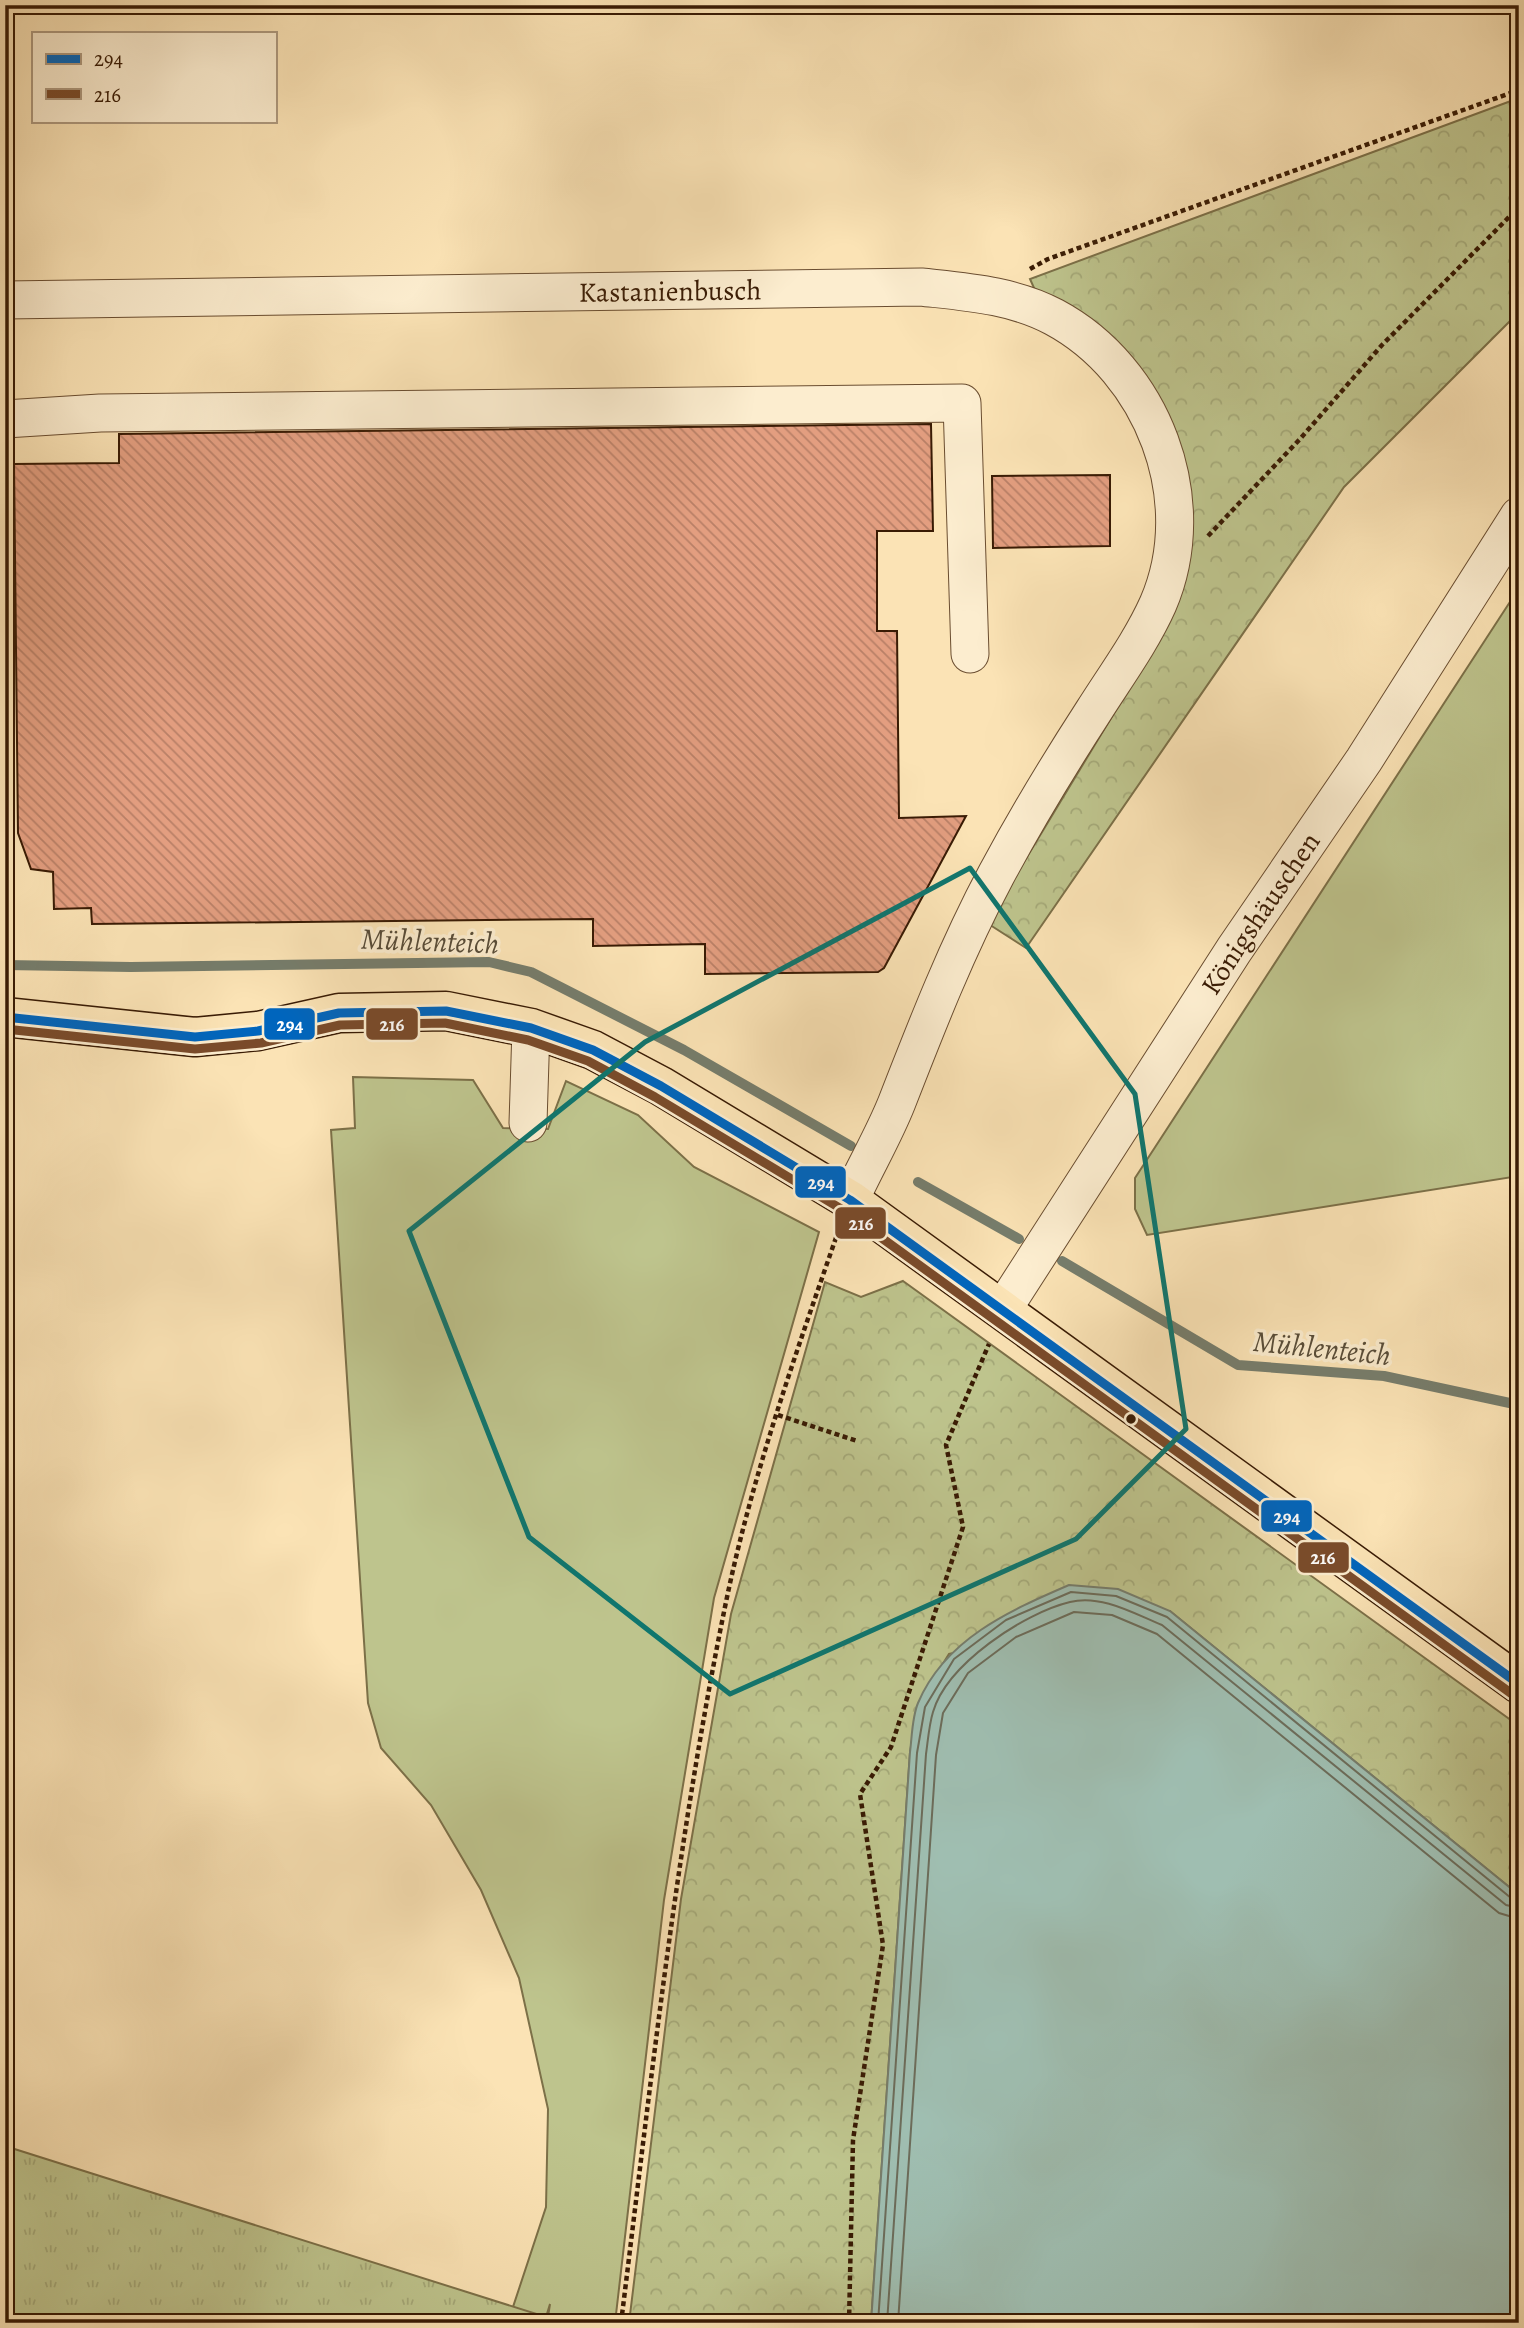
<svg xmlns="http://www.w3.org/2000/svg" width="1524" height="2328" viewBox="0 0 1524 2328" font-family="Alegreya,serif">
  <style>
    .green { fill: #bec48d; stroke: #7c7048; stroke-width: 2 }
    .forest { fill: url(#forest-crowns); stroke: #7c7048; stroke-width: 2 }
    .park { fill: url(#park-tufts); stroke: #7c7048; stroke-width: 2 }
    .water { fill: #9fbeb1; stroke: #767d6c; stroke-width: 2 }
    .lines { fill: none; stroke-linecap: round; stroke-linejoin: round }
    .shore { stroke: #6c6c5a; stroke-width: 2 }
    .stream { stroke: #767d6c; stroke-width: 10 }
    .building { fill: url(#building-back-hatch); stroke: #391b04; stroke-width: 2 }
    .minor-casing { stroke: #6a4d30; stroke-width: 39 }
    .major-casing { stroke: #391b04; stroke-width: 41 }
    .path { stroke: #391b04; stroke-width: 4.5; stroke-dasharray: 5 3.5; stroke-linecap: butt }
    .minor { stroke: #fcedcf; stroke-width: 37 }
    .major { stroke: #fbe3b5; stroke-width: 38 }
    .bus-1-casing { stroke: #fcedcf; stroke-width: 14 }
    .bus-2-casing { stroke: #fcedcf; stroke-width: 14 }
    .bus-1 { stroke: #0065bd; stroke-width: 9 }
    .bus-2 { stroke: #7a4b2a; stroke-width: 9 }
    .marked { fill: none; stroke: #0f766e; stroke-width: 5; stroke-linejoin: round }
    .bus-dot { fill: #391b04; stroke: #fcedcf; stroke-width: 2.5 }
    .labels { text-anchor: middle; stroke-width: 7; stroke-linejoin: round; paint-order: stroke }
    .street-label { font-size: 28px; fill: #391b04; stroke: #fcedcf }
    .water-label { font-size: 30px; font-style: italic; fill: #584c38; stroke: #fcedcf }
    .line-badge { stroke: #fcedcf; stroke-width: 2.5 }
    .badge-label { font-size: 19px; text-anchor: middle; font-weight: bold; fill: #fff }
  </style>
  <defs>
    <pattern id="forest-crowns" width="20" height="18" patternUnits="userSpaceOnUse" patternTransform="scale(1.75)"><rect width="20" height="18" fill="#bec48d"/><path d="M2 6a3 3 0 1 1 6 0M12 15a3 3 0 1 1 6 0" fill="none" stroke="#a4a878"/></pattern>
    <pattern id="park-tufts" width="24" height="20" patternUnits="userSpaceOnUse" patternTransform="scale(1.75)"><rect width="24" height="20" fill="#bec48d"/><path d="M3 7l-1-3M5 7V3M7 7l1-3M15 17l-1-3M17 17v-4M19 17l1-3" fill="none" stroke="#a4a878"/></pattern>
    <pattern id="building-back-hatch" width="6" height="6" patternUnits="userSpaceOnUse" patternTransform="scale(1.75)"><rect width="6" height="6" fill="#e39e80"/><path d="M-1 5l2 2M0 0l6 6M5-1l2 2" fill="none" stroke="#b98067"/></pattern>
  </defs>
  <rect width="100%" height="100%" fill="#fbe3b5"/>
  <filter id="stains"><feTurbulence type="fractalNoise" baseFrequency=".00286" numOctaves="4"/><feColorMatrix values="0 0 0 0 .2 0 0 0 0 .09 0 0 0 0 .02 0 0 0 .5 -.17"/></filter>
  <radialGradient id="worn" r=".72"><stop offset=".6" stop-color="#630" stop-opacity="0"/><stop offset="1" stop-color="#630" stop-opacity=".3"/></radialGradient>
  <g class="green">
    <polygon points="1519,588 1519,1176 1147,1235 1135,1209 1135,1178"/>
    <polygon points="353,1077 473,1080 503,1128 548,1129 566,1081 638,1115 694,1167 819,1232 714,1598 664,1900 615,2323 550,2323 513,2307 546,2207 548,2109 519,1978 481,1890 431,1805 381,1748 368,1703 331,1130 355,1128"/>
  </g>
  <g class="forest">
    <polygon points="1519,98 1519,312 1344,487 1026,948 987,923 1157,642 1177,456 1038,297 1030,279"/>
    <polygon points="903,1281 1519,1726 1519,1895 1170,1611 949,1654 918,1704 910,1752 871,2323 629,2323 681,1899 731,1614 825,1282 861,1297"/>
  </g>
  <polygon class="park" points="5,2146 546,2317 550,2304 547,2323 5,2323"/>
  <path class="water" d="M1069,1585L1118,1589L1170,1611L1519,1895V2323H871L910,1752C912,1737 912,1717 918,1703C945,1639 1009,1611 1069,1585Z"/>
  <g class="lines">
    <g class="shore">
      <polyline points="878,2323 917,1753 925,1707 954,1659 1006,1620 1071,1592 1116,1596 1167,1617 1511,1898 1519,1900"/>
      <path d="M887,2323L926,1754C928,1740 929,1725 933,1712C947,1664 1024,1613 1070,1602C1101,1594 1135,1614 1162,1625L1506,1905L1519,1908"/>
      <polyline points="898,2323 936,1755 943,1713 968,1673 1016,1637 1074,1612 1112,1615 1157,1634 1499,1913 1519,1919"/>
    </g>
    <g class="stream">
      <polyline points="5,965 131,967 489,962 531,972 684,1050 851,1146"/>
      <polyline points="918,1182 1019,1239"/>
      <polyline points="1062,1261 1238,1365 1384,1376 1519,1405"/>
    </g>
  </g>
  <g class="building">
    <polygon points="931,424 933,531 877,531 877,631 897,631 899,818 966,816 884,968 878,972 705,974 705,944 593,946 593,919 92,924 91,908 54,909 53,872 31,869 18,833 14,464 119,463 119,434"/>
    <polygon points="1110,475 1110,546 993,548 992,476"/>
  </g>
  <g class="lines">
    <defs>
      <g id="minor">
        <path id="s1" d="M5,300L921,287C966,292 1013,295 1054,317C1153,370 1203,500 1158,604C1141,642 1115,677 1093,712C1058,766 1026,819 996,875C957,948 927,1025 897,1102C884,1135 865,1167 850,1200"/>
        <polyline points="5,419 100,413 962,403 970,654"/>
        <polyline points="528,1123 531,1028"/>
        <path id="s2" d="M1003,1309L1234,950L1364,760L1519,516"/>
      </g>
      <polyline id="major" points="5,1017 195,1037 258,1031 339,1013 446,1011 531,1028 593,1050 661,1086 850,1200 1519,1684"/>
    </defs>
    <use href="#minor" class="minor-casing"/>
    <use href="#major" class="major-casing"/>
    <g class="path">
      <polyline points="1030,269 1048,259 1519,90"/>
      <polyline points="1208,536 1300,439 1382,345 1519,207"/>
      <polyline points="778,1415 857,1441"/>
      <path d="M621,2323C651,2082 677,1840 726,1602C752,1476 796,1353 838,1232"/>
      <polyline points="849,2323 853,2140 883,1945 860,1794 891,1747 963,1527 946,1445 989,1344"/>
    </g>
    <use href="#minor" class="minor"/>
    <use href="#major" class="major"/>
    <defs>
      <polyline id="bus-1" points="5,1017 195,1037 258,1031 339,1013 446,1011 531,1028 593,1050 661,1086 850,1200 1519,1684"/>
      <polyline id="bus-2" points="5,1029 195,1049 261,1043 340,1025 445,1023 528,1040 588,1061 655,1097 843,1210 1512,1694"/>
    </defs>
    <use href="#bus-1" class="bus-1-casing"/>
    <use href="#bus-2" class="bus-2-casing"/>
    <use href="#bus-1" class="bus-1"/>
    <use href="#bus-2" class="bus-2"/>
  </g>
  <path class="marked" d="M970,868L1135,1094L1186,1429L1076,1539L730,1694L529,1537L409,1231L645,1042Z"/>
  <circle class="bus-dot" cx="1131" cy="1419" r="6"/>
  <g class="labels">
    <g class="street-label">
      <text dy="10" stroke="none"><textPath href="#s1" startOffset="665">Kastanienbusch</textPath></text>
      <text dy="10" stroke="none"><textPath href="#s2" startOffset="472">Königshäuschen</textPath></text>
    </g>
    <g class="water-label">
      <text transform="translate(430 941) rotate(2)" y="10">Mühlenteich</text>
      <text transform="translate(1322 1348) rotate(6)" y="10">Mühlenteich</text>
    </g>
  </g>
  <g class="line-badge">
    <rect x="263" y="1007" width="53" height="34" rx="7" fill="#0065bd"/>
    <rect x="365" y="1007" width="54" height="34" rx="7" fill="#7a4b2a"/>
    <rect x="794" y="1165" width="53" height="34" rx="7" fill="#0065bd"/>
    <rect x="834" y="1206" width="53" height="34" rx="7" fill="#7a4b2a"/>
    <rect x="1260" y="1499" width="53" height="34" rx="7" fill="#0065bd"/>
    <rect x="1297" y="1541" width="53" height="33" rx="7" fill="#7a4b2a"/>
  </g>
  <g class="badge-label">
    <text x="290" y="1031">294</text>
    <text x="392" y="1031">216</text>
    <text x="821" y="1189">294</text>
    <text x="861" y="1230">216</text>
    <text x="1287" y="1523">294</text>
    <text x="1323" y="1564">216</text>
  </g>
  <rect width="1524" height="2328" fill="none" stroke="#fbe3b5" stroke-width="28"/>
  <rect x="7" y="7" width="1510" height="2314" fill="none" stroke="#391b04" stroke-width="3.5"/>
  <rect x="14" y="14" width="1496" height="2300" fill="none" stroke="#391b04" stroke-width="2"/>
  <rect x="32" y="32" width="245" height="91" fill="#fcedcf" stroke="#ae997e" stroke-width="2"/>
  <rect x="46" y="54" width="35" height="10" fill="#0065bd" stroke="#ae997e" stroke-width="2"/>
  <text x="94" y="66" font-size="21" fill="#391b04">294</text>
  <rect x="46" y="89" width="35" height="10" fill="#7a4b2a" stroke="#ae997e" stroke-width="2"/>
  <text x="94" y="102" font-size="21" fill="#391b04">216</text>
  <rect width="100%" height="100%" filter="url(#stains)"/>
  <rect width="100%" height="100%" fill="url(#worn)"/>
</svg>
